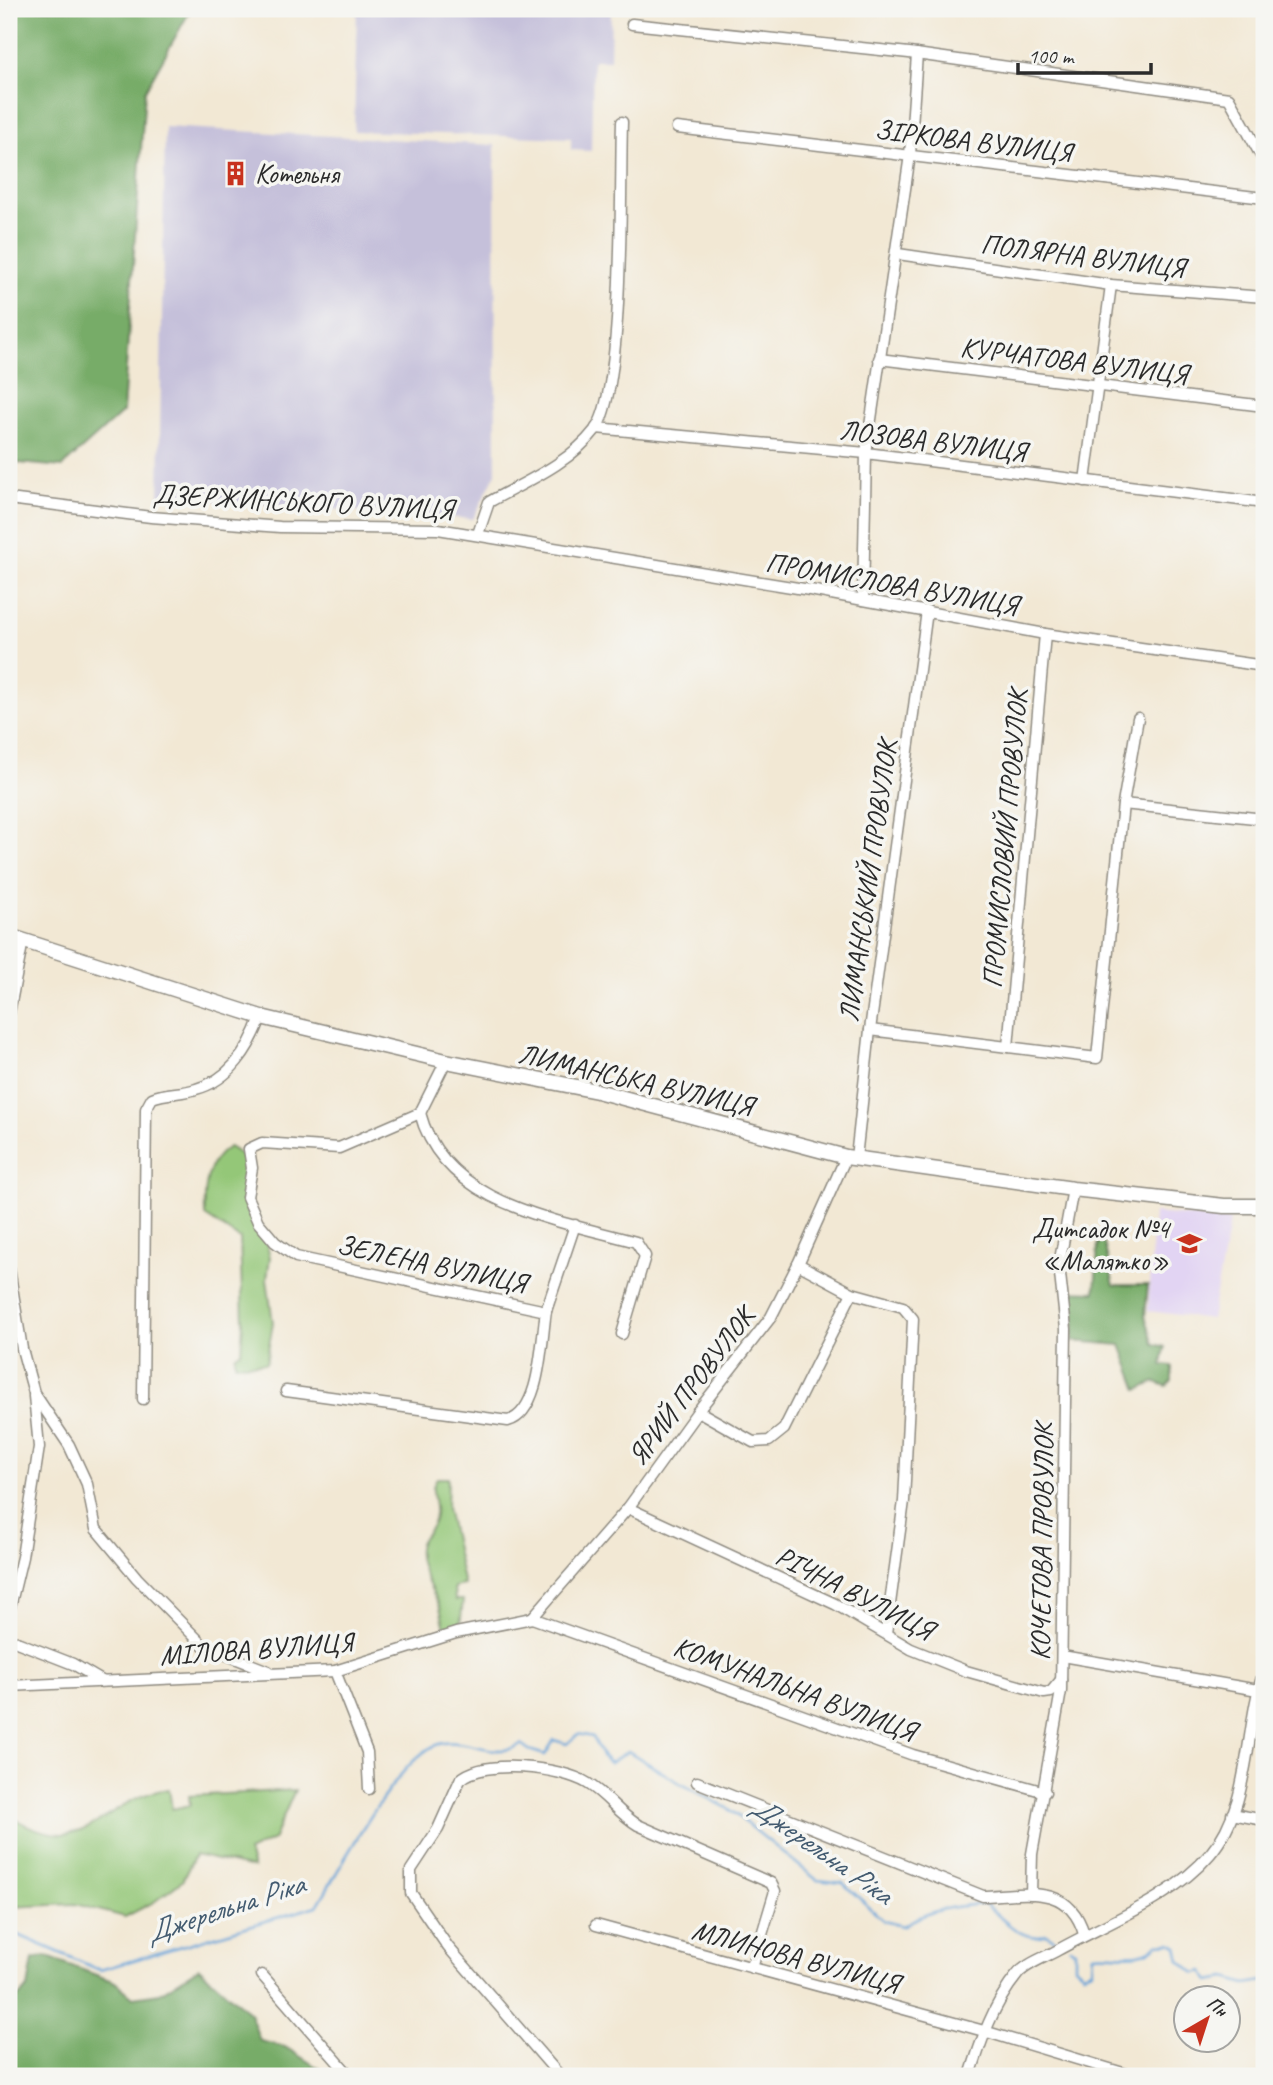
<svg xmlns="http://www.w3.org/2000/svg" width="1273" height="2085" viewBox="0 0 1273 2085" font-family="Caveat,sans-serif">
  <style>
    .built { fill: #e2d4f3 }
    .industrial { fill: #c5c0da }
    .green { fill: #94c778; stroke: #607952; stroke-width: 2 }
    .forest { fill: #77ac68; stroke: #516c4a; stroke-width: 2 }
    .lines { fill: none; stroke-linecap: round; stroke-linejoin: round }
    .stream { stroke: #66a2d7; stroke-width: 2.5 }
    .minor-casing { stroke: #8e8a80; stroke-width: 13 }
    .tertiary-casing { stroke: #8e8a80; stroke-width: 17 }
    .minor { stroke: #fff; stroke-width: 10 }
    .tertiary { stroke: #fff; stroke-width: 14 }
    .labels { text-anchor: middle; stroke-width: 7; stroke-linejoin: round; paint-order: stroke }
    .street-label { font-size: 28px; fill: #2b2b2b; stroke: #f6f6f2 }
    .poi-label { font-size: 28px; fill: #2b2b2b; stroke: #f6f6f2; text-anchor: start }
    .water-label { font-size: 30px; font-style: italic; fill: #435b70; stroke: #f6f6f2 }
  </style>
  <rect width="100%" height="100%" fill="#f6f6f2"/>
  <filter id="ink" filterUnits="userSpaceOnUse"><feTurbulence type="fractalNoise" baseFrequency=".0143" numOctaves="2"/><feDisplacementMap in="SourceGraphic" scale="14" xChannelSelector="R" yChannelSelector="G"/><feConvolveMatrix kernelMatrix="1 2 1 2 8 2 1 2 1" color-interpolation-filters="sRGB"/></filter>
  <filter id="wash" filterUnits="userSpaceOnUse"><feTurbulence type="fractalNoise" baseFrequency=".00686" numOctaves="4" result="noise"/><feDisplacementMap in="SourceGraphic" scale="28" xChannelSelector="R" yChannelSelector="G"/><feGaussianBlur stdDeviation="1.57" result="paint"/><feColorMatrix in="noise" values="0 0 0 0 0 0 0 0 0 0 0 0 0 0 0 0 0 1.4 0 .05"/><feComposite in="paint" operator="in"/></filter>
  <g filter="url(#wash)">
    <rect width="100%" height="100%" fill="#f2e8d4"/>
    <polygon class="built" points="1154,1213 1230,1220 1211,1319 1148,1311"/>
    <g class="industrial">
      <polygon points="357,9 611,9 610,60 593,60 591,151 571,150 571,138 354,131"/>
      <polygon points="165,127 495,145 496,473 473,519 159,497"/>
    </g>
    <g class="green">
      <path d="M229,1147L244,1157L247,1212L266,1242L270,1257L267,1279L273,1323L266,1363L235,1364V1356L241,1351L243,1322L240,1239L205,1216C204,1191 205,1161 229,1147Z"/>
      <path d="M437,1478H448L447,1508L464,1585L454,1587L455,1600H463L460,1627L446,1631C442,1621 442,1609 437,1600C430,1586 414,1561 420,1543C425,1532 434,1528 435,1515C437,1502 428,1490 437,1478Z"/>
      <path d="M169,1789L172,1809L190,1805L189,1796L295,1790L273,1840L248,1852L253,1868L195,1855L182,1881L154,1902L125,1917L75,1904L9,1907V1816C95,1865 95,1799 169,1789Z"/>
    </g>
    <g class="forest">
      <polygon points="9,9 191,9 145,91 123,412 62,467 9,462"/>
      <polygon points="1098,1243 1104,1243 1114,1285 1148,1285 1145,1316 1154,1344 1165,1347 1162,1365 1172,1366 1172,1381 1167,1386 1155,1382 1138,1390 1121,1345 1073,1341 1075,1314 1068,1291 1095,1292"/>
      <polygon points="45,1956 115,1982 133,1997 160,1993 199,1968 250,2013 260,2041 285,2047 331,2076 9,2076 9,2006 28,1988 33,1959"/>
    </g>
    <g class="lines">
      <g class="stream">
        <path d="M9,1931L100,1970L317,1906C340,1869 401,1749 443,1743C470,1739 497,1760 521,1744L529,1750L545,1755L554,1740L567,1744L578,1734L593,1737L602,1756L610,1763L628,1751L678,1782L729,1809L817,1880L843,1883L884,1921L903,1926C930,1909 954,1906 985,1904C1003,1918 1023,1945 1046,1934L1061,1943"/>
        <path d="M1070,1948L1075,1950V1966L1083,1973L1092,1970L1093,1954C1113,1951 1143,1962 1157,1944L1171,1943L1177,1946L1180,1960L1195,1973L1203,1971L1210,1981L1226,1978L1246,1984L1264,1981"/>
      </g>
    </g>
  </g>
  <g filter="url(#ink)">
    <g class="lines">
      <defs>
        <g id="minor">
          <polyline points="632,24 909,53 1229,98 1264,161"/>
          <polyline points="677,128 1264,198"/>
          <polyline points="898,254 1111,285 1264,297"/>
          <polyline points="879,359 1264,406"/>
          <polyline points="596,428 866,453 1264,503"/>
          <polyline points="1085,481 1111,285"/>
          <polyline points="9,499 151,517 280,527 438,529 810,590 1045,634 1264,666"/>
          <path d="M478,534L489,502C525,482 569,464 595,430C625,390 620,181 622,122"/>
          <polyline points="863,600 866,453 910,155 917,54"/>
          <polyline points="1123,804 1264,819"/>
          <polyline points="9,1013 23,940"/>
          <polyline points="870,1030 1097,1058 1123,804 1138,718"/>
          <polyline points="1008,1047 1045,634"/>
          <polyline points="420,1113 446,1061"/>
          <polyline points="856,1158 870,1030 927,611"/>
          <path d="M575,1225L546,1311L296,1257L275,1242L258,1222L247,1197L252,1168L249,1149L262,1143L339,1148L420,1113C444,1205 558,1220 636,1242L645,1256L622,1334"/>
          <polyline points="798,1264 852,1293 903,1307 913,1319 904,1501 886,1633"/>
          <polyline points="9,1268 22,1349 34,1393 69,1445 87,1484 96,1529 137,1578 204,1646 268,1671"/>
          <path d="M286,1391L508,1421C541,1412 541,1342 546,1311"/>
          <path d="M143,1399L146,1109L152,1098C166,1092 182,1094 196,1089C230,1080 250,1048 261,1017"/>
          <polyline points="698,1411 753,1442 769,1441 784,1429 852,1293"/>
          <polyline points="628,1508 835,1604 911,1649 966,1671 1044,1693 1051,1692 1061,1680"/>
          <polyline points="9,1611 22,1557 39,1447 34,1396"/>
          <polyline points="532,1618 628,1508 698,1411 771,1317 798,1264 846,1157"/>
          <polyline points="532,1618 913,1755 1045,1792"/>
          <polyline points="9,1639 73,1664 102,1681"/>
          <polyline points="1062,1656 1258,1690"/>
          <polyline points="335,1671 367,1752 369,1789"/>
          <polyline points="9,1686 335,1671 456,1633 532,1618"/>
          <path d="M697,1782L983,1896C1026,1894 1069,1883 1084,1934"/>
          <polyline points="1232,1814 1264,1820"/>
          <polyline points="1031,1894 1032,1854 1061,1691 1066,1329 1059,1265 1073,1189"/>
          <polyline points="596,1925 984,2031 1133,2076"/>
          <polyline points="262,1975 350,2076"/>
          <path d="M560,2076L448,1947L411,1893V1870L438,1829L460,1780C484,1758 560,1767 587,1783C606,1794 619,1814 638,1825L771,1883L775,1891L752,1968"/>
          <path d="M970,2076C981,2041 993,2004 1017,1975C1025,1964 1046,1957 1058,1950C1108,1922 1172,1899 1210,1854C1252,1805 1244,1729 1264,1671"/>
        </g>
        <polyline id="tertiary" points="9,936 261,1017 446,1061 597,1091 846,1157 1073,1189 1224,1206 1264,1206"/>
      </defs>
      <use href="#minor" class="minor-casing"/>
      <use href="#tertiary" class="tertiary-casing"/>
      <use href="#minor" class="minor"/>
      <use href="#tertiary" class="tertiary"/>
    </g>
  </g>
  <defs>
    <symbol id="building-bare" viewBox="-9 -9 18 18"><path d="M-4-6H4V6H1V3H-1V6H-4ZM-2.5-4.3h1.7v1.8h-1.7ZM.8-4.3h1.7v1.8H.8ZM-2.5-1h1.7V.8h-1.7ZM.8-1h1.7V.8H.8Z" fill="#c8321e" stroke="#f6f6f2" stroke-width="2.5" paint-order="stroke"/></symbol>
    <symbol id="school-bare" viewBox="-9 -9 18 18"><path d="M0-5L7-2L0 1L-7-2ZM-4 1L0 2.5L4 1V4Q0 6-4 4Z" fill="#c8321e" stroke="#f6f6f2" stroke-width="2.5" paint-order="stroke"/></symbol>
  </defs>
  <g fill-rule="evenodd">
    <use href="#building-bare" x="218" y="156" width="35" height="35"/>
    <use href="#school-bare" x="1172" y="1226" width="35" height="35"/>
  </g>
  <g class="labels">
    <g class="street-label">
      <text transform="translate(973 140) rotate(7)" y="10">ЗІРКОВА ВУЛИЦЯ</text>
      <text transform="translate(1083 255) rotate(7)" y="10">ПОЛЯРНА ВУЛИЦЯ</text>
      <text transform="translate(1074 360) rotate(7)" y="10">КУРЧАТОВА ВУЛИЦЯ</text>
      <text transform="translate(933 440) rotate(7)" y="10">ЛОЗОВА ВУЛИЦЯ</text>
      <text transform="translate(303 501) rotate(3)" y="10">ДЗЕРЖИНСЬКОГО ВУЛИЦЯ</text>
      <text transform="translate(892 583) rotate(10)" y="10">ПРОМИСЛОВА ВУЛИЦЯ</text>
      <text transform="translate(1004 839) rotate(-85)" y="10">ПРОМИСЛОВИЙ ПРОВУЛОК</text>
      <text transform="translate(867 881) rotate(-82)" y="10">ЛИМАНСЬКИЙ ПРОВУЛОК</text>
      <text transform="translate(636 1079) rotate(13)" y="10">ЛИМАНСЬКА ВУЛИЦЯ</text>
      <text transform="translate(432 1263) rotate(12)" y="10">ЗЕЛЕНА ВУЛИЦЯ</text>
      <text transform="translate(690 1386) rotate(-53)" y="10">ЯРИЙ ПРОВУЛОК</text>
      <text transform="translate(1041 1542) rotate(-89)" y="10">КОЧЕТОВА ПРОВУЛОК</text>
      <text transform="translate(855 1592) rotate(27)" y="10">РІЧНА ВУЛИЦЯ</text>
      <text transform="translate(256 1648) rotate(-4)" y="10">МІЛОВА ВУЛИЦЯ</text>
      <text transform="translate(795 1688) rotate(20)" y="10">КОМУНАЛЬНА ВУЛИЦЯ</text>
      <text transform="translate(796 1956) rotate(15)" y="10">МЛИНОВА ВУЛИЦЯ</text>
    </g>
    <g class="poi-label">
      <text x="255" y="183">Котельня</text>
      <text x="1169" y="1238" text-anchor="end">Дитсадок №4<tspan x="1169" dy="32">«Малятко»</tspan></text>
    </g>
    <g class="water-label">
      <text transform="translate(822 1850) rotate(35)" y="10">Джерельна Ріка</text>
      <text transform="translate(225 1908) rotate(-18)" y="10">Джерельна Ріка</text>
    </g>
  </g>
  <rect width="1273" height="2085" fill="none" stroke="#f6f6f2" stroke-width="35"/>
  <g transform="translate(1207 2019) rotate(39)"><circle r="33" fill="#f6f6f2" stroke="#a5a5a2" stroke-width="2"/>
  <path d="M0-5L12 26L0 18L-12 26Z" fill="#c8321e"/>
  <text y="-10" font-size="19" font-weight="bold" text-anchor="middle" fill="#2b2b2b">Пн</text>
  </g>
  <path d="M1018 63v10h133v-10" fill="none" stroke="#2b2b2b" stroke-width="3.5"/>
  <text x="1028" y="63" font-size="21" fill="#2b2b2b" stroke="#f6f6f2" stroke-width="5" paint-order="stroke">100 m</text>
</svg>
